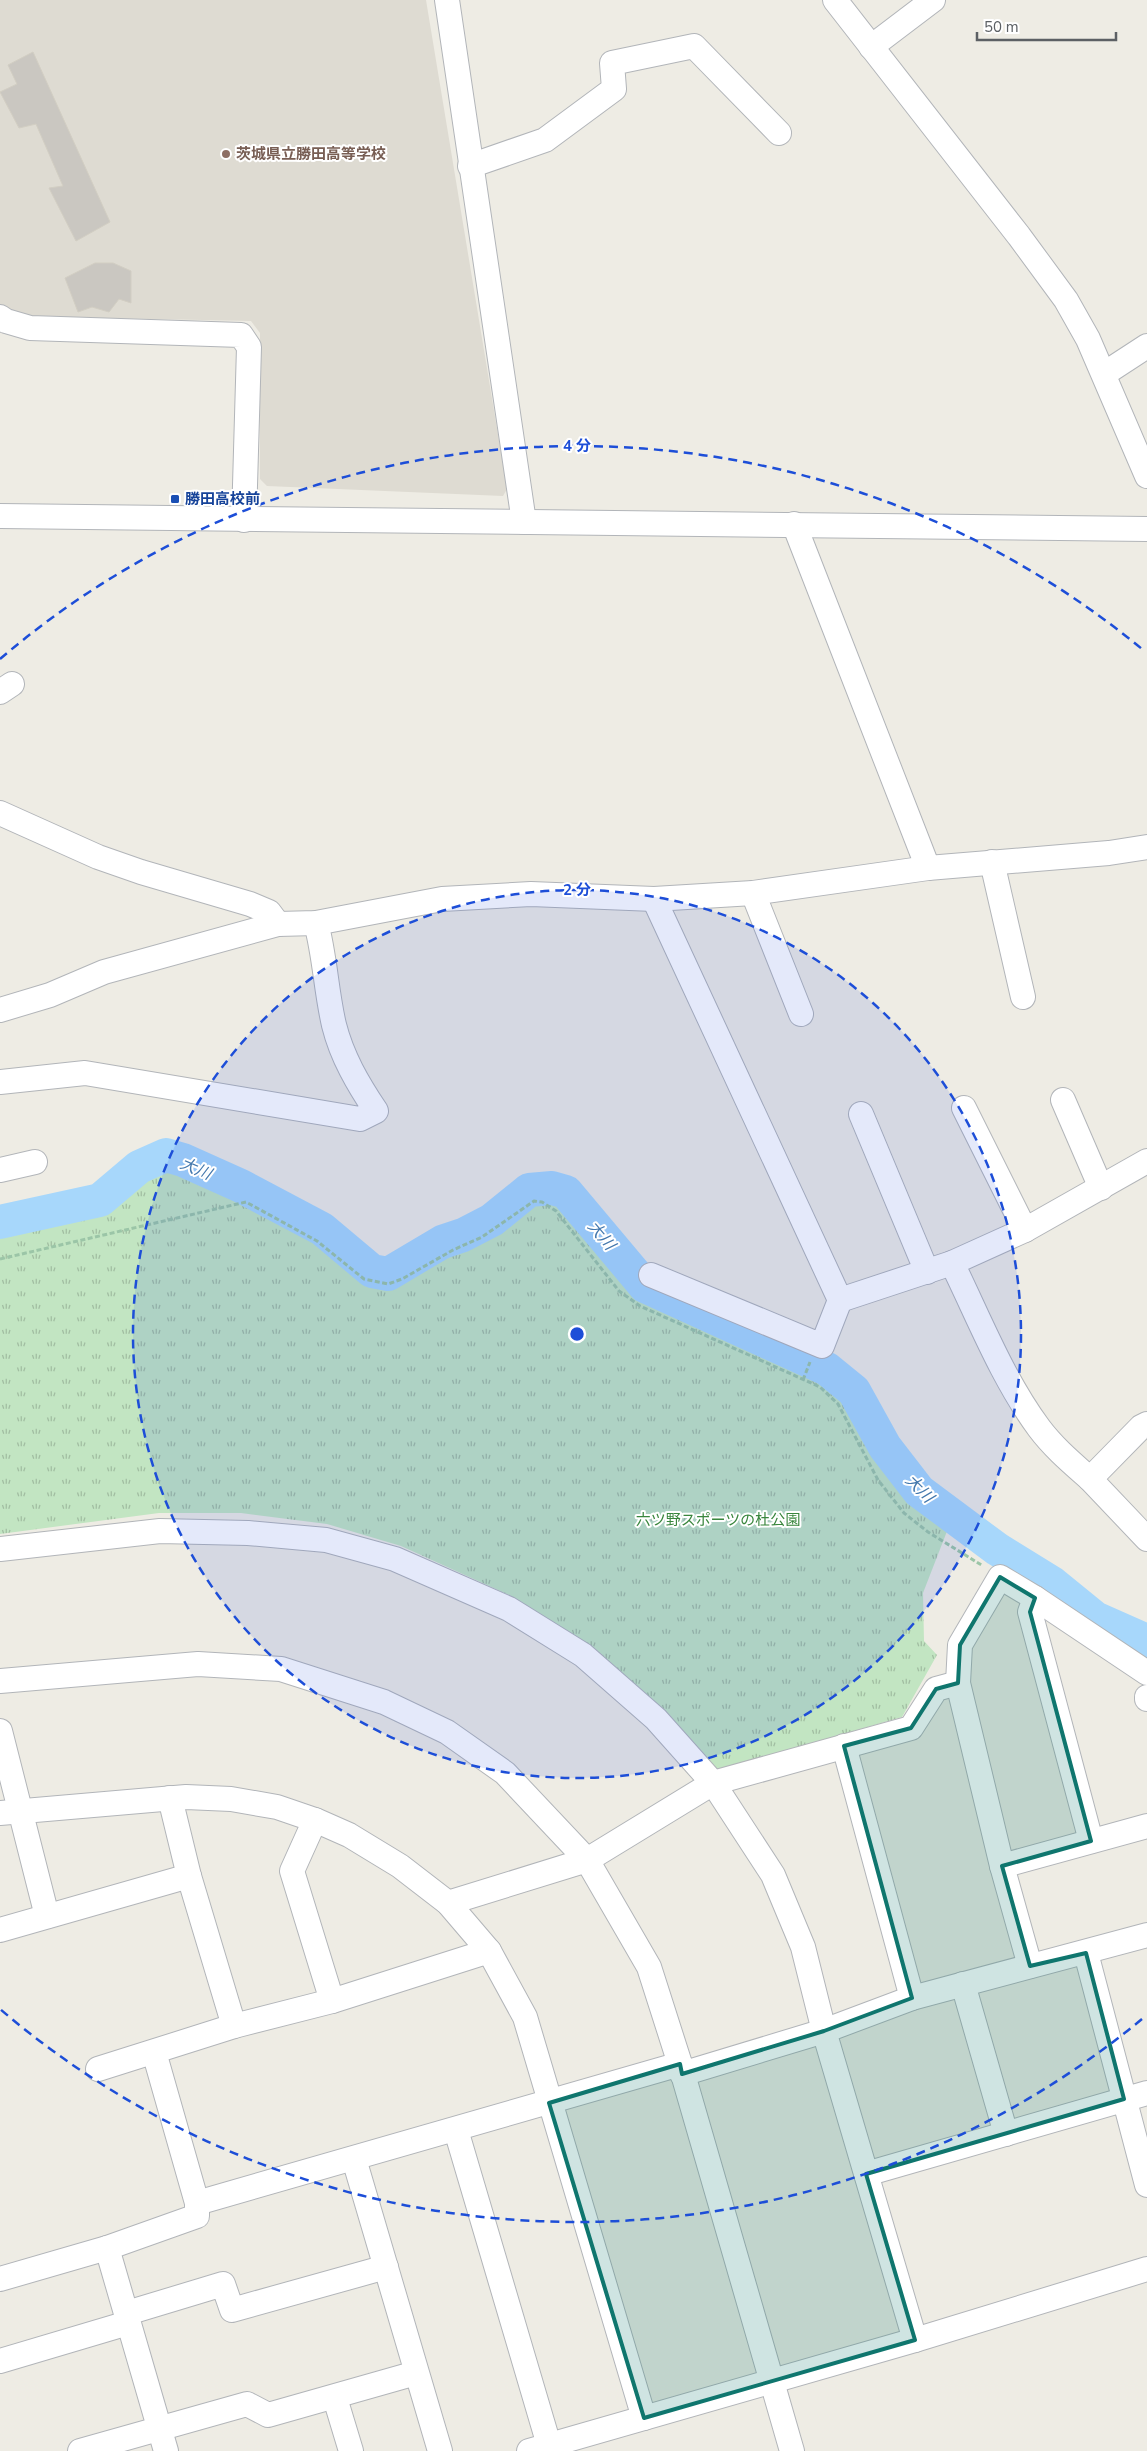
<svg xmlns="http://www.w3.org/2000/svg" width="1147" height="2451" viewBox="0 0 1147 2451" font-family="'Nunito Sans','Noto Sans JP',sans-serif">
  <style>
    .education { fill: #dedbd2 }
    .park { fill: url(#park-tufts) }
    .lines { fill: none; stroke-linecap: round; stroke-linejoin: round }
    .river { stroke: #a7d7fb; stroke-width: 34 }
    .building { fill: #cac7c1; stroke: #d2cec3 }
    .minor-casing { stroke: #b2b5b9; stroke-width: 26 }
    .path { stroke: #9bc5a7; stroke-width: 3; stroke-dasharray: 5 2.5; stroke-linecap: butt }
    .minor { stroke: #fff; stroke-width: 24 }
    .marked { fill: #0f766e; fill-opacity: 0.2; stroke: #0f766e; stroke-width: 4; stroke-linejoin: round }
    .ring { fill: none; stroke: #1d4ed8; stroke-width: 2.5; stroke-dasharray: 9 6 }
    .education-dot { fill: #8d6e63; stroke: #fff; stroke-width: 2 }
    .transit-dot { fill: #1a4fb4; stroke: #fff; stroke-width: 2 }
    .labels { text-anchor: middle; stroke-width: 4; stroke-linejoin: round; paint-order: stroke }
    .education-label { font-size: 15px; font-weight: bold; fill: #785e54; stroke: #fff; text-anchor: start }
    .transit-label { font-size: 15px; font-weight: bold; fill: #164399; stroke: #fff; text-anchor: start }
    .park-label { font-size: 15px; fill: #39863d; stroke: #fff }
    .water-label { font-size: 16px; font-style: italic; fill: #4478ad; stroke: #fff }
    .centre { fill: #1d4ed8; stroke: #fff; stroke-width: 2.5 }
    .ring-label { font-size: 15px; text-anchor: middle; font-weight: bold; fill: #1d4ed8; stroke: #fff; stroke-width: 4; stroke-linejoin: round; paint-order: stroke }
  </style>
  <defs>
    <pattern id="park-tufts" width="24" height="20" patternUnits="userSpaceOnUse" patternTransform="scale(1.25)"><rect width="24" height="20" fill="#c2e5c2"/><path d="M3 7l-1-3M5 7V3M7 7l1-3M15 17l-1-3M17 17v-4M19 17l1-3" fill="none" stroke="#a1bda1"/></pattern>
  </defs>
  <rect width="100%" height="100%" fill="#eeece4"/>
  <polygon class="education" points="0,0 426,0 507,489 503,496 267,486 260,479 260,333 251,321 7,316 0,308"/>
  <polygon class="park" points="173,1163 192,1169 248,1195 305,1225 363,1271 382,1279 396,1276 440,1251 487,1228 533,1194 550,1191 564,1196 642,1289 824,1372 851,1394 883,1449 918,1494 951,1521 923,1593 924,1641 937,1655 902,1717 717,1771 661,1707 588,1644 511,1596 401,1546 327,1524 241,1513 159,1513 0,1534 0,1230 101,1208 154,1167"/>
  <g class="lines">
    <polyline class="river" points="0,1222 100,1200 139,1167 166,1155 183,1160 241,1186 322,1229 372,1271 388,1274 442,1242 463,1235 492,1220 529,1190 552,1188 566,1192 645,1286 827,1369 854,1391 885,1447 919,1491 997,1549 1052,1583 1095,1618 1147,1641"/>
  </g>
  <g class="building">
    <polygon points="33,52 110,222 76,241 49,188 63,186 36,124 19,128 0,92 17,84 8,65"/>
    <polygon points="95,263 113,263 131,271 131,303 119,299 109,312 92,307 78,312 65,278"/>
  </g>
  <g class="lines">
    <defs>
      <g id="minor">
        <polyline points="447,0 524,522"/>
        <polyline points="835,0 1019,236 1066,300 1088,339 1147,476"/>
        <polyline points="871,47 933,0"/>
        <polyline points="470,166 545,140 614,89 612,63 694,46 779,133"/>
        <polyline points="0,317 6,321 30,328 241,335 249,347 244,520"/>
        <polyline points="1104,374 1147,346"/>
        <polyline points="0,516 1147,529"/>
        <polyline points="794,524 928,868"/>
        <polyline points="0,692 12,684"/>
        <polyline points="0,813 98,857 141,872 250,904 269,912 278,924"/>
        <polyline points="992,862 1023,997"/>
        <polyline points="753,893 801,1014"/>
        <polyline points="654,899 840,1300 952,1263 1025,1230 1147,1161"/>
        <polyline points="0,1010 50,995 104,972 278,924 316,923 442,899 531,894 654,899 753,893 928,868 1109,853 1147,847"/>
        <path d="M0,1082L85,1073L360,1119L376,1111C358,1084 342,1057 334,1025C326,991 325,956 316,923"/>
        <polyline points="1063,1100 1101,1188"/>
        <polyline points="964,1108 1025,1230"/>
        <polyline points="861,1114 927,1272"/>
        <polyline points="0,1170 35,1162"/>
        <path d="M952,1263C979,1318 1002,1378 1039,1428C1054,1448 1072,1463 1090,1479L1141,1427L1147,1424"/>
        <polyline points="651,1275 822,1346 840,1300"/>
        <polyline points="1090,1479 1147,1539"/>
        <polyline points="0,1549 160,1531 248,1533 326,1540 395,1559 509,1609 583,1655 656,1719 713,1783 773,1875 803,1947 824,2031 915,2340"/>
        <polyline points="1035,1598 1030,1612 1091,1841"/>
        <polyline points="0,1681 198,1664 281,1669 384,1702 447,1732 505,1773 587,1860 649,1967 680,2064 792,2451"/>
        <polyline points="1147,1697 1147,1699"/>
        <polyline points="0,1731 47,1916"/>
        <polyline points="844,1746 912,1998"/>
        <polyline points="170,1798 189,1876 234,2026"/>
        <polyline points="0,1813 186,1797 231,1799 277,1807 315,1820 349,1835 400,1866 448,1903 489,1951 525,2017 644,2418"/>
        <polyline points="1002,1866 1147,1826"/>
        <polyline points="448,1903 587,1860 713,1783 911,1728 936,1689 958,1683"/>
        <polyline points="0,1930 189,1876"/>
        <polyline points="1086,1953 1147,2185"/>
        <polyline points="1030,1966 1002,1866 958,1683 960,1645 1000,1577 1035,1598 1147,1673"/>
        <polyline points="963,1984 1006,2134"/>
        <polyline points="332,2001 489,1951"/>
        <polyline points="98,2069 234,2026 332,2001 292,1871 315,1820"/>
        <polyline points="682,2074 824,2031 912,1998 1147,1935"/>
        <polyline points="456,2130 549,2445"/>
        <polyline points="354,2159 440,2451"/>
        <polyline points="866,2174 1147,2093"/>
        <polyline points="197,2203 680,2064"/>
        <polyline points="107,2248 166,2451"/>
        <polyline points="0,2279 107,2248 197,2216 197,2203 154,2052"/>
        <polyline points="127,2313 223,2284 232,2310 386,2267"/>
        <polyline points="0,2361 128,2323"/>
        <polyline points="335,2398 351,2451"/>
        <polyline points="80,2451 247,2404 268,2415 416,2373"/>
        <polyline points="529,2451 915,2340 1147,2269"/>
      </g>
    </defs>
    <use href="#minor" class="minor-casing"/>
    <g class="path">
      <polyline points="0,1259 246,1202 317,1241 364,1279 388,1284 402,1279 453,1250 482,1237 534,1201 542,1202 556,1211 619,1291 640,1306 820,1387 838,1404 878,1480 904,1513 928,1532 983,1566"/>
      <polyline points="803,1380 810,1362"/>
    </g>
    <use href="#minor" class="minor"/>
  </g>
  <path class="marked" d="M1000,1577L1035,1598L1030,1612L1091,1841L1002,1866L1030,1966L1086,1953L1124,2099L866,2174L915,2340L644,2418L549,2103L680,2064L682,2074L824,2031L912,1998L844,1746L911,1728L936,1689L958,1683L960,1645Z"/>
  <circle cx="577" cy="1334" r="444" fill="#1d4ed8" fill-opacity=".12"/>
  <g class="ring">
    <circle cx="577" cy="1334" r="444"/>
    <path d="M1142 2019A888 888 0 0 1 0 2009M0 659A888 888 0 0 1 1142 649"/>
  </g>
  <circle class="education-dot" cx="226" cy="154" r="5"/>
  <rect class="transit-dot" x="170" y="494" width="10" height="10" rx="2.5"/>
  <g class="labels">
    <g class="education-label">
      <text x="236" y="159">茨城県立勝田高等学校</text>
    </g>
    <g class="transit-label">
      <text x="185" y="504">勝田高校前</text>
    </g>
    <g class="park-label">
      <text x="718" y="1525">六ツ野スポーツの杜公園</text>
    </g>
    <g class="water-label">
      <text transform="translate(196 1168) rotate(23)" y="6">大川</text>
      <text transform="translate(602 1235) rotate(50)" y="6">大川</text>
      <text transform="translate(920 1488) rotate(45)" y="6">大川</text>
    </g>
  </g>
  <circle cx="577" cy="1334" r="8" class="centre"/>
  <g class="ring-label">
    <text x="577" y="451">4 分</text>
    <text x="577" y="895">2 分</text>
  </g>
  <path d="M977 32v8h139v-8" fill="none" stroke="#5c6064" stroke-width="2.5"/>
  <text x="984" y="32" font-size="15" fill="#5c6064" stroke="#ffffff" stroke-width="4" paint-order="stroke">50 m</text>
</svg>
